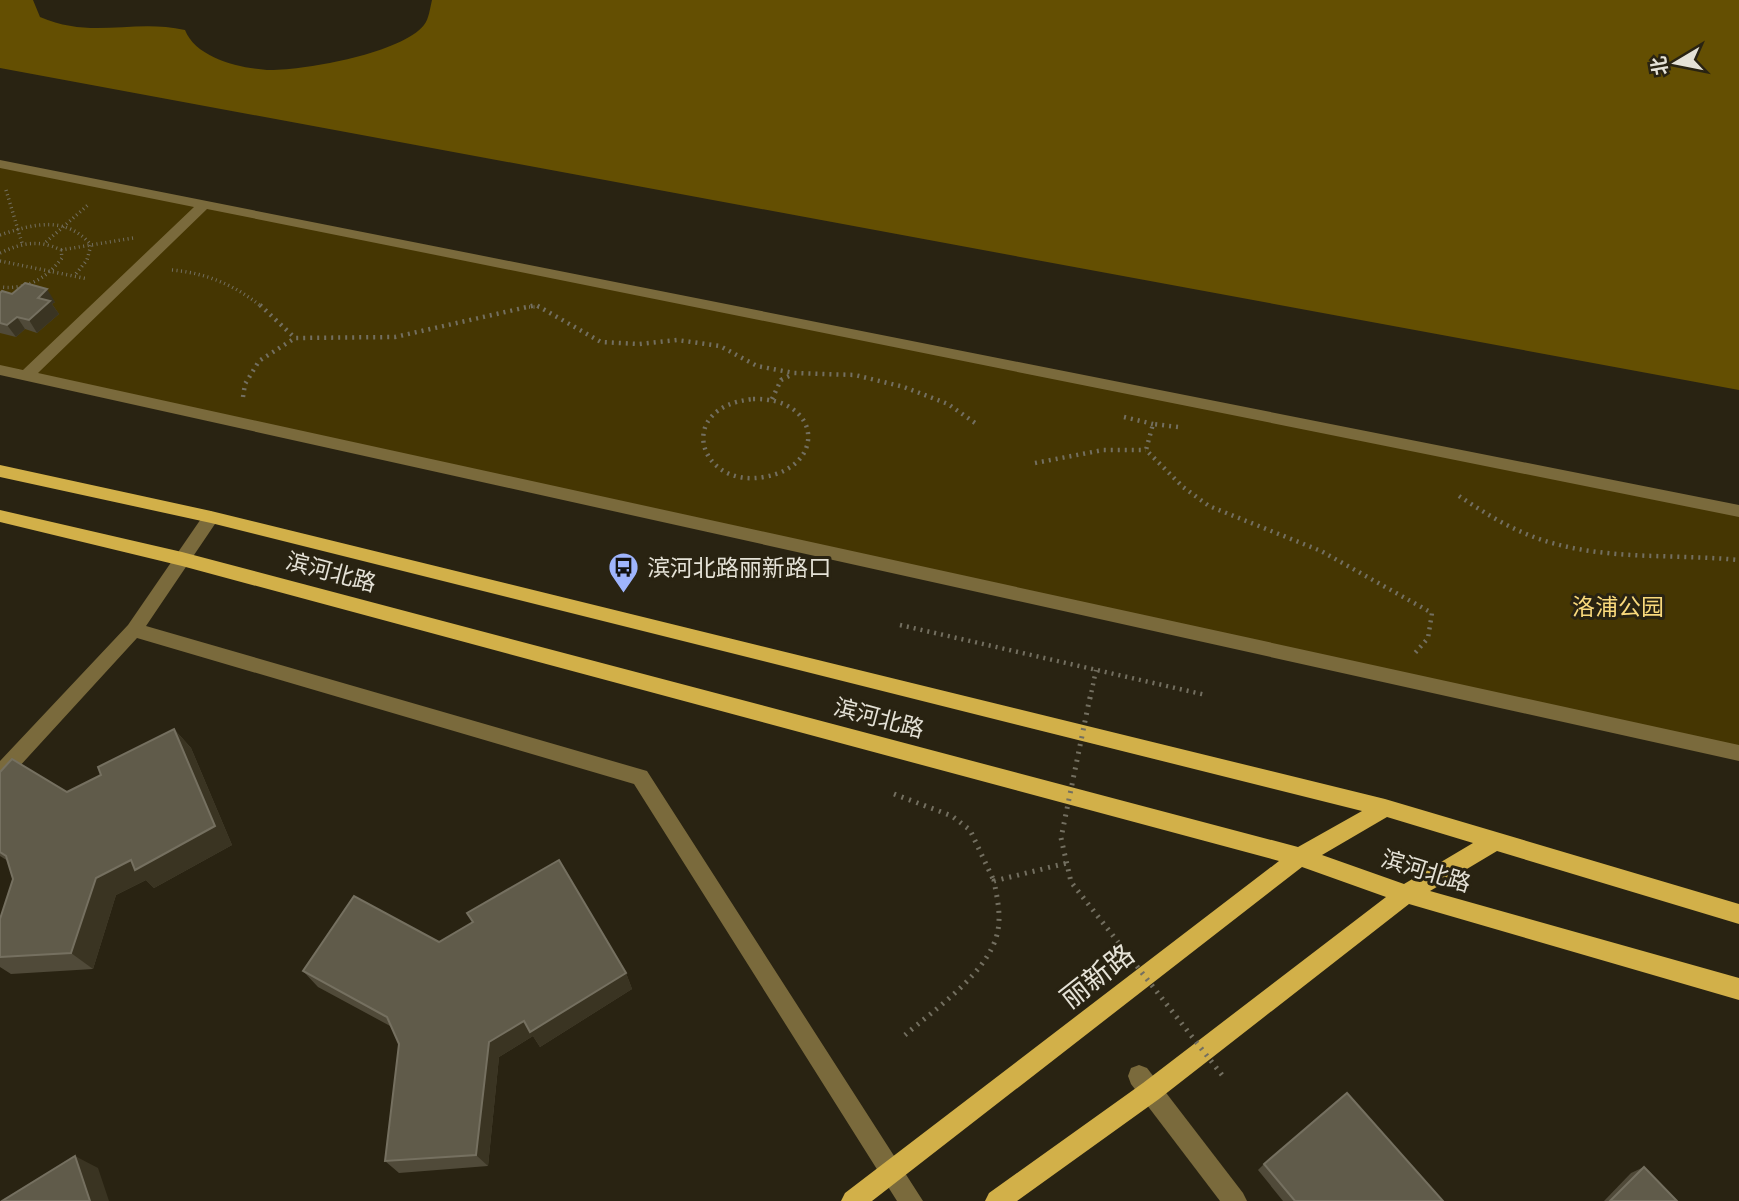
<svg xmlns="http://www.w3.org/2000/svg" width="1739" height="1201" viewBox="0 0 1739 1201" font-family="Karla,'Noto Sans SC',sans-serif">
  <style>
    .green { fill: #453602 }
    .water { fill: #644f02 }
    .lines { fill: none; stroke-linecap: round; stroke-linejoin: round }
    .path-far2 { stroke: #736f60; stroke-width: 3.5; stroke-dasharray: 1 3.5; stroke-linecap: butt }
    .path-far1 { stroke: #736f60; stroke-width: 4.5; stroke-dasharray: 2 5; stroke-linecap: butt }
    .path { stroke: #736f60; stroke-width: 5; stroke-dasharray: 2 6; stroke-linecap: butt }
    .minor { fill: #7a6a3c; fill-rule: evenodd }
    .major { fill: #d2b049; fill-rule: evenodd }
    .path-bridge-far1 { stroke: #736f60; stroke-width: 4.5; stroke-dasharray: 2 5; stroke-linecap: butt }
    .path-bridge { stroke: #736f60; stroke-width: 5; stroke-dasharray: 2 6; stroke-linecap: butt }
    .wall { fill: #504a39 }
    .shaded-wall { fill: #3a3422 }
    .building { fill: #605b4a; stroke: #757060; stroke-width: 2 }
    .labels { text-anchor: middle; stroke-width: 6; stroke-linejoin: round; paint-order: stroke }
    .poi-label { font-size: 23px; fill: #e5e2d7; stroke: #292312; text-anchor: start }
    .street-label { font-size: 23px; fill: #e5e2d7; stroke: #292312 }
    .park-label { font-size: 23px; fill: #f9d97c; stroke: #292312 }
    .near-street-label { font-size: 28px; fill: #e5e2d7; stroke: #292312 }
  </style>
  <rect width="100%" height="100%" fill="#292312"/>
  <polygon class="green" points="0,164 1739,511 1739,753 0,370"/>
  <path class="water" d="M0,0H33L40,17C94,40 132,18 185,30C196,58 239,68 267,70C303,71 402,53 424,25C429,19 430,8 432,0H1739V390L0,68Z"/>
  <g class="lines">
    <g class="path-far2">
      <polyline points="6,190 22,243"/>
      <path d="M0,235C33,224 66,215 91,245L87,260L74,276"/>
      <polyline points="46,242 88,205"/>
      <polyline points="61,250 133,238"/>
      <path d="M0,253C22,243 38,239 61,250L62,258C46,279 26,290 0,287"/>
      <polyline points="0,261 88,279"/>
      <path d="M172,270C206,273 235,285 262,307"/>
      <polyline points="529,307 539,307"/>
    </g>
    <g class="path-far1">
      <polyline points="260,305 295,338"/>
      <polyline points="243,397 245,384 259,361 295,338 395,337 536,305 601,342 639,344 677,340 720,346 757,366 794,373 855,375 904,387 948,404 978,425"/>
      <path d="M753,399C821,397 828,466 764,477C699,489 673,407 753,399Z"/>
      <polyline points="772,399 781,380 793,374"/>
      <polyline points="1124,417 1153,424"/>
      <polyline points="1178,427 1153,424 1146,450 1183,487 1209,506 1321,551 1432,613 1428,638 1415,653"/>
      <polyline points="1035,463 1103,450 1146,450"/>
      <path d="M1459,496C1489,516 1520,535 1556,544C1615,560 1679,554 1739,560"/>
      <polyline points="900,625 1206,695"/>
    </g>
    <g class="path">
      <polyline points="894,794 952,816 970,830 994,881"/>
      <path d="M905,1035C935,1009 991,971 998,930C1001,914 997,897 994,881L1067,863"/>
    </g>
    <g class="minor">
      <polygon points="0,160 1739,505 1739,517 207,209 38,373 1739,745 1739,761 0,375 0,365 23,370 194,207 0,168"/>
      <polygon points="211,511 219,517 217,521 146,626 647,771 923,1201 897,1201 634,784 137,638 7,780 0,783 0,761 128,625 205,513"/>
      <polygon points="1139,1065 1147,1068 1243,1193 1247,1201 1220,1201 1131,1084 1128,1076 1131,1068"/>
    </g>
    <path class="major" d="M0,465L211,511L1385,799L1739,904V924L1497,851L1430,891L1739,978V1000L1409,904L1159,1099L1017,1201H985L989,1193L1143,1083L1386,897L1302,867L872,1201H841L845,1193L1279,861L182,566L0,522V510L182,552L1298,847L1362,811L211,523L0,477ZM1387,817L1473,843L1404,884L1322,855Z"/>
    <polyline class="path-bridge-far1" points="1090,699 1096,670"/>
    <polyline class="path-bridge" points="1090,697 1061,838 1071,882 1222,1075"/>
  </g>
  <g class="wall">
    <polygon points="0,293 55,302 52,304 59,314 37,333 25,329 16,337 0,333"/>
    <polygon points="174,729 191,748 232,845 154,888 146,880 116,895 93,969 11,974 0,967 0,919 13,879 8,861 0,856 0,772 67,792 101,775"/>
    <polygon points="439,942 626,973 632,989 540,1047 533,1036 499,1057 488,1166 399,1173 385,1161 399,1044 392,1027 318,987 303,971"/>
    <polygon points="1264,1164 1443,1201 1283,1201 1258,1170"/>
    <polygon points="1644,1167 1677,1201 1604,1201 1631,1173"/>
  </g>
  <g class="shaded-wall">
    <polygon points="47,289 55,302 52,304 59,314 37,333 29,320 38,298"/>
    <polygon points="17,317 25,329 16,337 7,325"/>
    <polygon points="174,729 191,748 232,845 154,888 146,880 116,895 93,969 71,953 96,878"/>
    <polygon points="626,973 632,989 540,1047 533,1036 499,1057 488,1166 476,1155 489,1042 524,1021"/>
    <polygon points="75,1156 98,1168 109,1201 90,1201"/>
  </g>
  <g class="building">
    <polygon points="25,283 47,289 38,298 50,301 29,320 17,317 7,325 0,323 0,293 2,291 12,294"/>
    <polygon points="174,729 215,826 135,870 131,860 96,878 71,953 0,957 0,919 13,879 6,856 0,852 0,772 12,759 67,792 101,775 98,767"/>
    <polygon points="559,860 626,973 530,1032 524,1021 489,1042 476,1155 385,1161 399,1044 387,1017 303,971 354,896 439,942 473,922 467,913"/>
    <polygon points="1347,1093 1443,1201 1295,1201 1264,1164"/>
    <polygon points="75,1156 90,1201 2,1201"/>
    <polygon points="1644,1167 1677,1201 1610,1201"/>
  </g>
  <defs>
    <symbol id="bus-pin" viewBox="-11 -11 22 30"><path d="M0 17L-7.5 6A9.5 9.5 0 1 1 7.5 6Z" fill="#9eb4fd" stroke="#292312"/><path d="M-5-6H5V4H4V6H2V4H-2V6H-4V4H-5ZM-3.5-4V0h7V-4ZM-3.5 1.2v1.5H-2V1.2ZM2 1.2v1.5H3.5V1.2Z" fill="#111"/></symbol>
  </defs>
  <g fill-rule="evenodd">
    <use href="#bus-pin" x="606" y="550" width="35" height="47"/>
  </g>
  <g class="labels">
    <g class="poi-label">
      <text x="647" y="576">滨河北路丽新路口</text>
    </g>
    <g class="street-label">
      <text transform="translate(331 572) rotate(15)" y="8">滨河北路</text>
      <text transform="translate(879 718) rotate(15)" y="8">滨河北路</text>
      <text transform="translate(1426 871) rotate(17)" y="8">滨河北路</text>
    </g>
    <g class="park-label">
      <text x="1618" y="615">洛浦公园</text>
    </g>
    <g class="near-street-label">
      <text transform="translate(1097 976) rotate(-38)" y="10">丽新路</text>
    </g>
  </g>
  <g transform="translate(1676 63) rotate(260)" stroke="#292312" stroke-width="5" paint-order="stroke">
  <path d="M0-5L12 26L0 18L-12 26Z" fill="#e5e2d7"/>
  <text y="-10" font-size="19" font-weight="bold" text-anchor="middle" fill="#e5e2d7">北</text>
  </g>
</svg>
